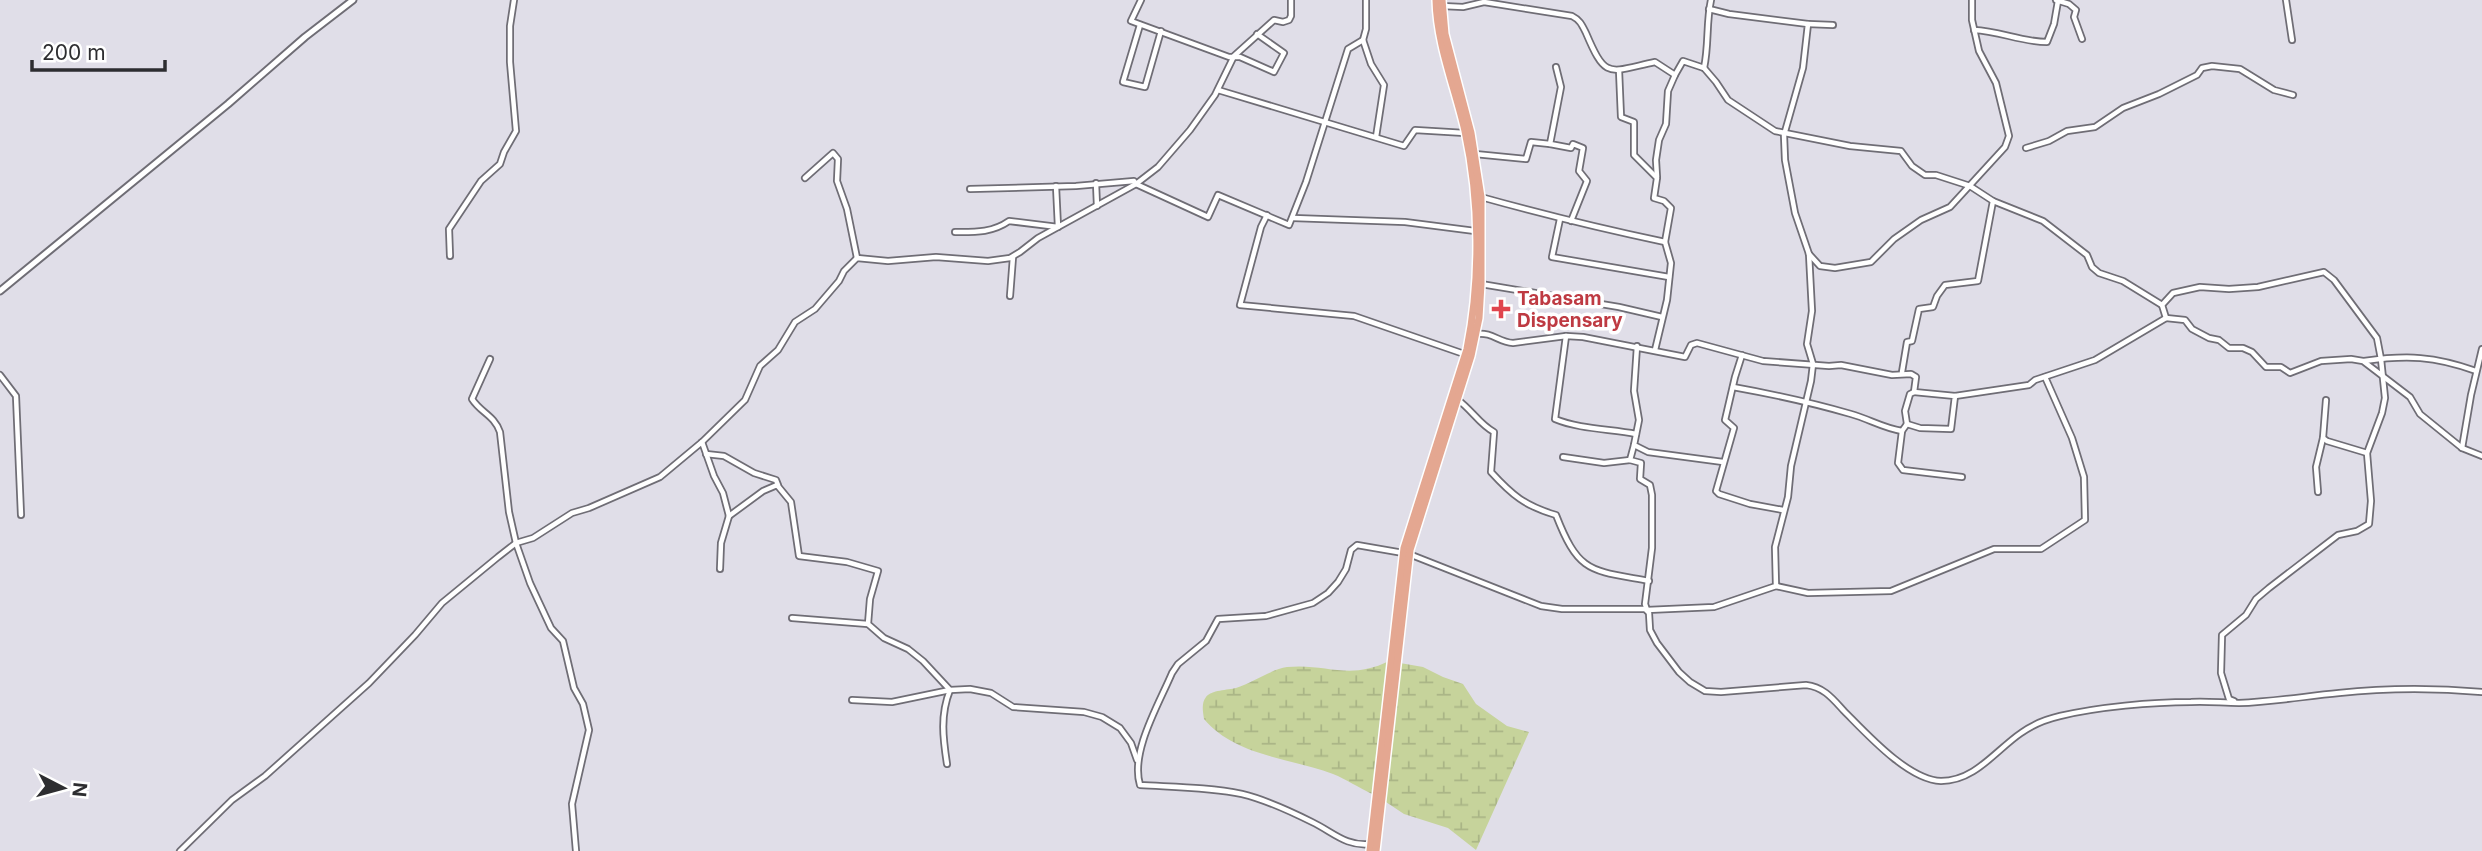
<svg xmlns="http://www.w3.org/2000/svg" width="2482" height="851" viewBox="0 0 2482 851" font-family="Inter,sans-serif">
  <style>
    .wetland { fill: url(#wetland-marsh) }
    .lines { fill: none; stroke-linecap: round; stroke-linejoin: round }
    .minor-casing { stroke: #6f6d75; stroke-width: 8 }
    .tertiary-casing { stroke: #6f6d75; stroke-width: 9 }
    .primary-casing { stroke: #fff; stroke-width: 10 }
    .minor { stroke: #fff; stroke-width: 4.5 }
    .tertiary { stroke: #fff; stroke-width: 5 }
    .primary { stroke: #e4a791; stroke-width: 7 }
    .health-dot { fill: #e0444e; stroke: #fff; stroke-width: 2.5 }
    .labels { text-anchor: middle; stroke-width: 7; stroke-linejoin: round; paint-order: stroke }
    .health-label { font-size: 19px; font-weight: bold; fill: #be3a42; stroke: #fff; text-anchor: start }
  </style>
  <defs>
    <pattern id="wetland-marsh" width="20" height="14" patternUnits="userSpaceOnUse" patternTransform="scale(1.75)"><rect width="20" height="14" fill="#c6d39b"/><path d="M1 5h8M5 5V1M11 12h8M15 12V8" fill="none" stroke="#aab586"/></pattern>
  </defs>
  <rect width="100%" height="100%" fill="#e0dee8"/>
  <g class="wetland">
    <path d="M1389,661L1372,794C1359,788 1346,779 1333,774C1290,758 1235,756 1204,719C1203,712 1201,703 1206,697C1211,690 1228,690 1236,688C1252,683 1272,669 1287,667C1326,663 1349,681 1389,661Z"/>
    <polygon points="1400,663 1423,667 1443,677 1463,684 1476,704 1507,726 1529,732 1476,850 1448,828 1404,814 1383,800"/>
  </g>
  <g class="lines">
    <defs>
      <g id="minor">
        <polyline points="1141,0 1131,21 1229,57 1240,57 1274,72 1284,53 1257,34"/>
        <polyline points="1366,0 1366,29 1363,40 1371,64 1384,85 1376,137"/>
        <polyline points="2056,0 2069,4 2076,10 2074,17 2082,39"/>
        <polyline points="2286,0 2292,40"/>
        <path d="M1442,6L1463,7L1484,2L1572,16C1580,20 1582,25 1586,33C1606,80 1608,72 1655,62L1675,75L1683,61L1704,68L1716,82L1728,100L1775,131L1850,146L1901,151L1912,166L1925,175H1936L1970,186L1993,201L1978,281L1945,285L1937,296L1933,307L1919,309L1912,341L1907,342L1902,372"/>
        <polyline points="1808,24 1833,25"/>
        <polyline points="1140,25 1123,82 1145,87 1161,31"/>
        <path d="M1974,30C1999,31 2022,42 2047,42L2054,24L2058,1"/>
        <polyline points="1556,67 1561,87 1550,144 1571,148 1573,144 1583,148 1579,171 1587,181 1571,221"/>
        <path d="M1704,68C1709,45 1706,23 1711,0"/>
        <polyline points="1619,70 1621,117 1634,122 1634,155 1657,178 1654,198 1664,201 1671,208 1665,242"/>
        <polyline points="1218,90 1404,146 1415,130 1465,133"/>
        <polyline points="2026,148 2049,141 2067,131 2095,127 2123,108 2159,94 2197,75 2202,68 2212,66 2240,69 2274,90 2293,95"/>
        <polyline points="1475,154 1526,159 1531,142 1550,144"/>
        <polyline points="1657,177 1656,160 1659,140 1666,124 1668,91 1675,75"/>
        <polyline points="805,178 833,153 838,159 837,181 847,209 857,258"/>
        <polyline points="1096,183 1097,206"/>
        <polyline points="970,189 1076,186 1134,181 1136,184 1208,217 1218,195 1289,225 1306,182 1348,49 1363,40"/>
        <path d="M1481,197C1542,214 1603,229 1665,242L1671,263L1667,300L1655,350"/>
        <polyline points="1993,201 2043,221 2087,255 2092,267 2099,273 2123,281 2162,305"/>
        <polyline points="1267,215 1261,227 1240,305 1354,316 1467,355"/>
        <polyline points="1293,218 1405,222 1475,231"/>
        <polyline points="1560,219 1552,257 1669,277"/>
        <path d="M955,232C974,232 992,233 1009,221L1058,227L1056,186"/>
        <polyline points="1809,254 1820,266 1835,268 1871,262 1894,239 1921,220 1950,207 2005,147 2009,136 1996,83 1979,51 1972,20 1972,0"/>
        <polyline points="450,256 449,229 481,181 500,164 504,152 516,131 510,62 510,26 514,0"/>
        <polyline points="1481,284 1619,307 1662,317"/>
        <polyline points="1010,296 1013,257"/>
        <polyline points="2166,318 2185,320 2192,329 2209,338 2219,340 2229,348 2243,348 2252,352 2266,367 2281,367 2290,373 2321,361 2351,359 2363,361 2410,397 2420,414 2462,448 2482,456"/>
        <path d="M1476,334C1493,332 1498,342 1513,343L1566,336L1583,337L1685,357L1691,345L1697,343L1763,361L1829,366L1841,365L1892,375L1911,374L1916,377L1914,392L1955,396L1951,429L1920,428L1907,424L1902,431C1883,428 1869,419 1851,414C1813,403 1772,394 1733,387"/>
        <path d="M1566,336L1555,419C1579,429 1610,429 1636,434"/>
        <polyline points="1637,346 1634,391 1639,420 1634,445 1648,452 1723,462"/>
        <polyline points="1742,355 1735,377 1725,420 1734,428 1716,491 1719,494 1750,504 1783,510"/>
        <path d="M490,359L472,399C481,413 494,415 500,432L509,512L516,543L530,583L551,628L563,641L574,688L583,704L589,730L572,804L576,851"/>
        <path d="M2364,361C2407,355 2434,356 2476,371"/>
        <polyline points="0,375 16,396 21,515"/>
        <polyline points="1955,396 2029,385 2035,380 2095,360 2166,318 2162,305 2173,293 2200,287 2229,289 2258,287 2324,272 2334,280 2377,338 2381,359 2385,398 2382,413 2367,453 2371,501 2369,524 2357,531 2338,535 2269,588 2256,599 2246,615 2222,635 2221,673 2229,699 2234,701"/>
        <path d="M1458,400C1471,409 1480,425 1494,432L1491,472C1512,495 1525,506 1556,515C1579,574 1590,570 1649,581"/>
        <polyline points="2326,400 2323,438 2327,441 2367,453"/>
        <polyline points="1907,424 1905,411 1910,394 1914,392"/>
        <polyline points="1902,431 1898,463 1903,470 1962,477"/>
        <polyline points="702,442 714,476 723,493 729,516 721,543 720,569"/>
        <polyline points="1634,445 1630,460 1641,463 1640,479 1650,485 1652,495 1652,548 1645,604 1647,610 1714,607 1776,586 1775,547 1788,497 1791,466 1811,381 1813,364 1807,344 1812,311 1809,254 1795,213 1785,160 1784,135 1803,68 1808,24 1729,14 1709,9"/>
        <polyline points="2462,448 2471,395 2482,349"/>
        <polyline points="706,454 724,456 754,473 776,480 778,485"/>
        <polyline points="1563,457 1604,463 1630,460"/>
        <polyline points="2318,492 2316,467 2323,438"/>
        <path d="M729,516L763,491L777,485L791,502L799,556L847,562L878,571L870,599L868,624L884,638L908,649L923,661L950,690C940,715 943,738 947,764"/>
        <polyline points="1776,586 1808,593 1891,591 1994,549 2041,549 2085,520 2084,477 2072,438 2045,377"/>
        <polyline points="792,618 868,624"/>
        <polyline points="852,700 892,702 950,690 970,689 991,693 1013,707 1084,712 1102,717 1120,728 1131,743 1137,760"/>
        <path d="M1371,844C1346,847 1333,832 1312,822C1292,812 1263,799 1242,794C1209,787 1173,787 1140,785C1130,752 1159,704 1172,673L1178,664L1206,641L1218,619L1266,616L1313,603L1328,593L1338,582L1346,569L1351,550L1357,545L1409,554L1541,606L1562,609H1645L1649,613L1650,630L1657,643L1679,672L1690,682L1705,691L1721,692L1806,685C1824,687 1833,699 1844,711C1866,733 1908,780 1941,781C1975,781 1996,750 2021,733C2032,725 2047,719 2060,716C2098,707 2152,702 2191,702C2207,701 2223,703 2239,703C2273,702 2306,696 2339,693C2386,688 2435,688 2482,692"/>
        <polyline points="180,851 232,800 265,776 369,683 415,635 442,603 498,557 516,543 533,538 572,513 589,508 660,477 702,442 745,400 760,366 778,350 795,322 815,309 839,281 844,271 857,258 888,261 936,257 988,261 1010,258 1020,252 1038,238 1136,184 1158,167 1190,130 1215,95 1234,56 1274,20 1283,22 1289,20 1291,16 1291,0"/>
      </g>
      <polyline id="tertiary" points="0,291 228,104 305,37 353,0"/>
      <g id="primary">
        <path d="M1370,851L1404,548L1467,349C1481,279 1480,200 1465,131C1455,87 1437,45 1436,0"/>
        <polyline points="1376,851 1410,550 1471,356 1479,318 1481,284 1481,197 1471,133 1445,34 1442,0"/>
      </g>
    </defs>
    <use href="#minor" class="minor-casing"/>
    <use href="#tertiary" class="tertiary-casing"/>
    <use href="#primary" class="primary-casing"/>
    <use href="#minor" class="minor"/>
    <use href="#tertiary" class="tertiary"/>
    <use href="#primary" class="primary"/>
  </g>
  <path class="health-dot" d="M1497.5 298.5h7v7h7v7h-7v7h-7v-7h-7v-7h7z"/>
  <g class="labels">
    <g class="health-label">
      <text x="1517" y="305">Tabasam<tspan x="1517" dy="22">Dispensary</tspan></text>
    </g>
  </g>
  <g transform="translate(63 788) rotate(96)" stroke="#ffffff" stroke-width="5" paint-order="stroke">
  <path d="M0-5L12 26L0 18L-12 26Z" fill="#2d2d30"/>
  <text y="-10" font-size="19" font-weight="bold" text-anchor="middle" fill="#2d2d30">N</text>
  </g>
  <path d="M32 60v10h133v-10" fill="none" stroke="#2d2d30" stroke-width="3.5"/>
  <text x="42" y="60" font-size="21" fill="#2d2d30" stroke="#ffffff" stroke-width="5" paint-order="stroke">200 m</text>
</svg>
